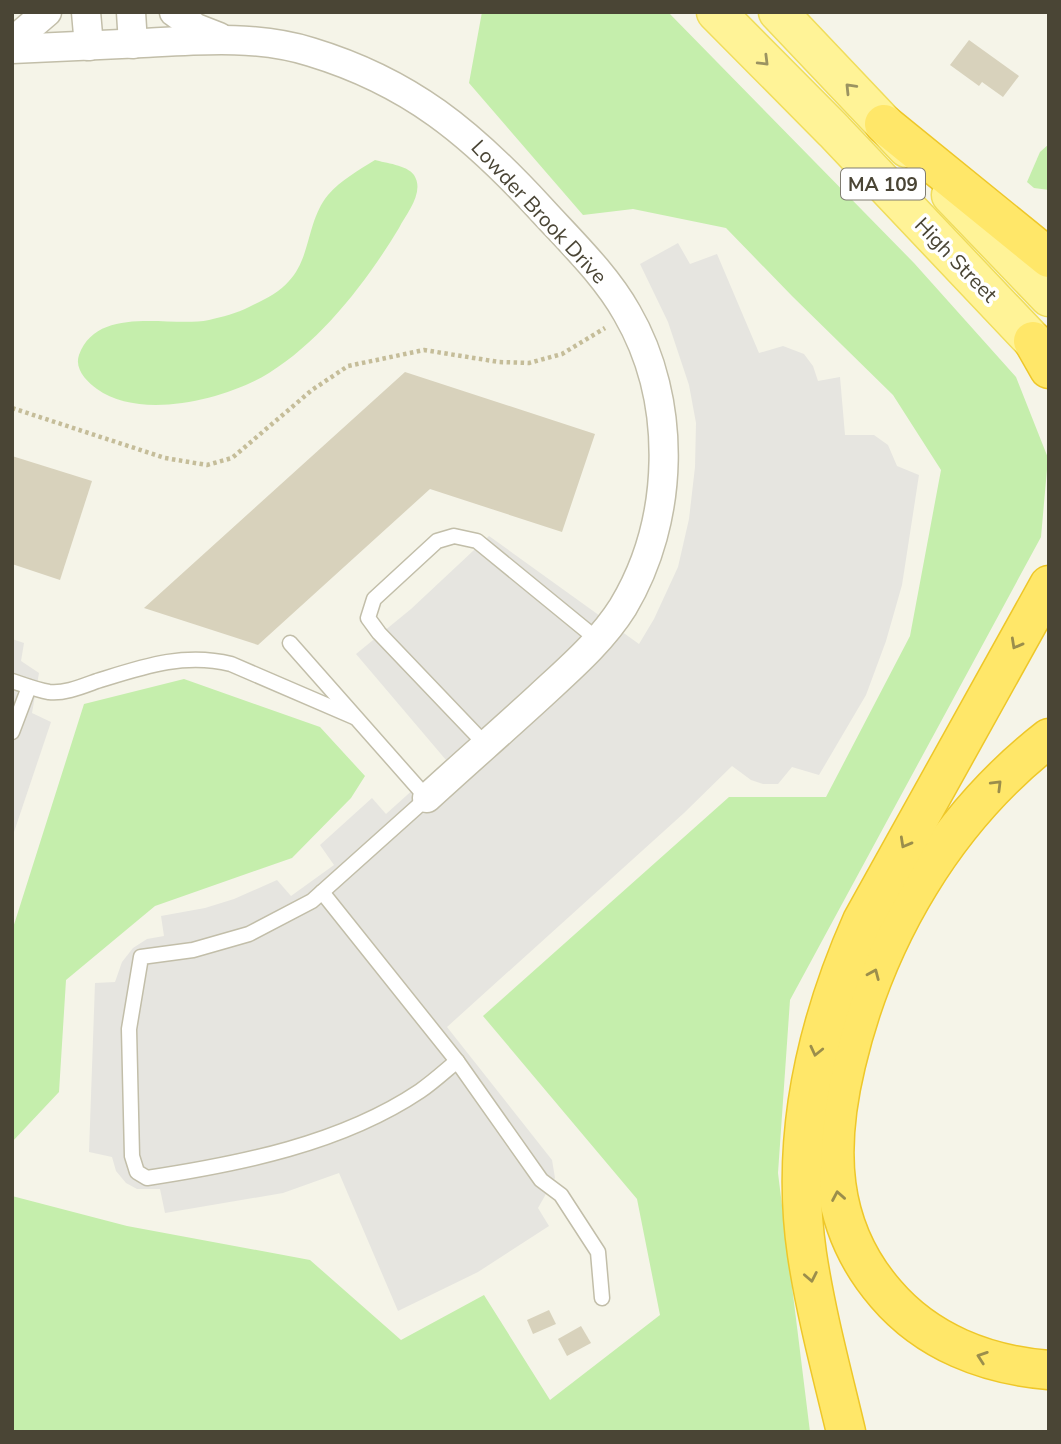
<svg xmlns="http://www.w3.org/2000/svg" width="1061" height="1444" viewBox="0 0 1061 1444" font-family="'Nunito Sans',sans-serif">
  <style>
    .green { fill: #c5eeac }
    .parking { fill: #e6e5e0 }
    .building { fill: #d8d2bc }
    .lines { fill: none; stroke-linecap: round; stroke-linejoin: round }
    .lane-casing { stroke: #c2bea9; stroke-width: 17 }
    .street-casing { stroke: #c2bea9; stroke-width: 31 }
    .primary-casing { stroke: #f0dd5b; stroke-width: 41 }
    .highway-casing { stroke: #eec729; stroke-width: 41 }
    .path { stroke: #c5bd99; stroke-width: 4.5; stroke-dasharray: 3.5 3.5; stroke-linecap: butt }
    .lane { stroke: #fff; stroke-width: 14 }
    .street { stroke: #fff; stroke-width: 28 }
    .primary { stroke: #fff397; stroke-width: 38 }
    .highway { stroke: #ffe769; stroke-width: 38 }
    .oneway { stroke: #9b9361 }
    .oneway2 { stroke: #9b8e4c }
    .labels { text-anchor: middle; stroke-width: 7; stroke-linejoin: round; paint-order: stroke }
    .shield { fill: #fff; stroke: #807d72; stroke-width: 2 }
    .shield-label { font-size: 19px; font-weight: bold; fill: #4a4535 }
    .street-label { font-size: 21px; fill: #4a4535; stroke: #fff }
  </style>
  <rect width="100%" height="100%" fill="#f5f4e8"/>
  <g class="green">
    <polygon points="482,12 668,12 914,263 1016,377 1048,458 1041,537 790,1000 778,1173 810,1432 12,1432 12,1196 127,1226 310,1260 401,1340 484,1295 550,1400 660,1315 637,1199 483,1016 729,797 826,797 910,636 941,470 893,395 792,296 726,228 633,209 583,215 469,83"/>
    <polygon points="1049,144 1049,190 1034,188 1027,182 1040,152"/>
    <path d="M375,160C385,163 407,165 414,175C425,192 407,213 399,228C367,281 322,340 269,373C227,399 141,421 97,389C87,382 74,369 79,355C98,304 170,328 209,320C222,317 237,313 249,307C263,300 279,293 289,281C311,258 307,220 328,195C341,180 359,170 375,160Z"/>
    <polygon points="184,679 320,727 365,776 351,798 292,858 155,906 66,980 59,1092 12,1142 12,931 84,704"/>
  </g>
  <g class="parking">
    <polygon points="678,243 690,264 717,254 759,353 783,346 804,354 813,366 818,381 840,377 845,435 874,435 888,445 897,466 919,475 902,585 886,641 866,695 819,775 792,767 778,784 763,784 751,780 732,766 684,813 447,1027 552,1160 555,1178 538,1208 549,1226 478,1272 398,1311 339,1173 283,1193 165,1213 160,1189 137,1189 126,1183 116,1171 112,1157 89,1152 95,983 115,982 122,962 133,948 147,939 164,936 161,916 205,908 234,899 277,880 291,896 334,865 320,845 372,798 386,814 446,760 356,654 411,609 489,536 639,644 654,619 678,567 689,519 695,467 696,423 689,385 668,322 640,264"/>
    <polygon points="12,639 24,643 21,661 39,673 32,713 51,722 12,838"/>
  </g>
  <g class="building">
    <polygon points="969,40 1019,76 1003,97 982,82 979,86 950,65"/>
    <polygon points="405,372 595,434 562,532 430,489 258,645 144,608"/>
    <polygon points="12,456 92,481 60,580 12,564"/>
    <polygon points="549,1310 556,1324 533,1334 527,1320"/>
    <polygon points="581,1326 591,1343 567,1356 558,1339"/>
  </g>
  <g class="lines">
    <defs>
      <g id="lane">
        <path d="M290,643L427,798L312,901L249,934L193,950L141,957L129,1029L132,1156L137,1172L147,1178C239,1164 341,1144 420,1091C433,1082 445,1071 457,1061"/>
        <path d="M12,681C24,685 37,690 49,692C64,694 83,686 97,681C142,667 184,652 231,664L354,717"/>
        <polyline points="12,732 29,687"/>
        <polyline points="486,745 379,633 368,618 374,599 437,541 454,536 477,541 598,640"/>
        <polyline points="322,892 457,1061 541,1180 561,1195 598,1252 602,1298"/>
      </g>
      <g id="street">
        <polyline points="86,12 89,46"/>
        <polyline points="131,12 133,44"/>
        <polyline points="174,12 196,28 219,37"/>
        <polyline points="12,42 47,12"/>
        <path d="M12,49C56,47 99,45 143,43C199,40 257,35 311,52C410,82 471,133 540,208C570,241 605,274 627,313C678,401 675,520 623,607C601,642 569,669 539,697C502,731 464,764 427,798"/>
      </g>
      <g id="primary">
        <polyline points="716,12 834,131 1049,358"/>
        <polyline points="778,12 907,148"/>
        <polyline points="951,195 1049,297"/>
      </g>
      <g id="highway">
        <polyline points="884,124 1049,258"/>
        <polyline points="1033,341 1049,369"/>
        <path d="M1049,738C945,819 876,937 846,1064C826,1147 827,1226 886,1294C927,1342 986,1365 1049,1370"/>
        <path d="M846,1432C832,1373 816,1314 807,1254C790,1138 815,1027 862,921L1049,585"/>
      </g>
    </defs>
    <use href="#lane" class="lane-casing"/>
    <use href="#street" class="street-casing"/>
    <use href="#primary" class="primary-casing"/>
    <use href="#highway" class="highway-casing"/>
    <polyline class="path" points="12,408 165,458 207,465 232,458 312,390 348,366 424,350 499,362 529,363 562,354 605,328"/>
    <use href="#lane" class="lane"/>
    <use href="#street" class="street"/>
    <use href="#primary" class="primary"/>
    <use href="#highway" class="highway"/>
  </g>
  <defs><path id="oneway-chevron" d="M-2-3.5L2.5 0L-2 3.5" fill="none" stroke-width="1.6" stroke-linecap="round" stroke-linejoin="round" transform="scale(1.75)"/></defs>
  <g class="oneway">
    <use href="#oneway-chevron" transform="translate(764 61) rotate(45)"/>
    <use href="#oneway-chevron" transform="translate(850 88) rotate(-134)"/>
  </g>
  <g class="oneway2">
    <use href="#oneway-chevron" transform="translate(1016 644) rotate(119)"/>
    <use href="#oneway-chevron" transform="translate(997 785) rotate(-45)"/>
    <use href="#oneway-chevron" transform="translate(905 843) rotate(119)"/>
    <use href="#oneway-chevron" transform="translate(874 974) rotate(-67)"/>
    <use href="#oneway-chevron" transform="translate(816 1051) rotate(103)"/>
    <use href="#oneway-chevron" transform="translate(838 1196) rotate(-100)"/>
    <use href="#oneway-chevron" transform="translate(811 1277) rotate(79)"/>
    <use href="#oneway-chevron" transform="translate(982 1357) rotate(-161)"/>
  </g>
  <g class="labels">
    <rect class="shield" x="841" y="168.5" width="84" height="31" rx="5"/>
    <g class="shield-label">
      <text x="883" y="191">MA 109</text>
    </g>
    <g class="street-label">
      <text transform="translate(539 212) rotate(47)" y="7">Lowder Brook Drive</text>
      <text transform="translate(956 260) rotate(46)" y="7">High Street</text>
    </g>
  </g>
  <rect width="1061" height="1444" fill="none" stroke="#4a4535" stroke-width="28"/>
</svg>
